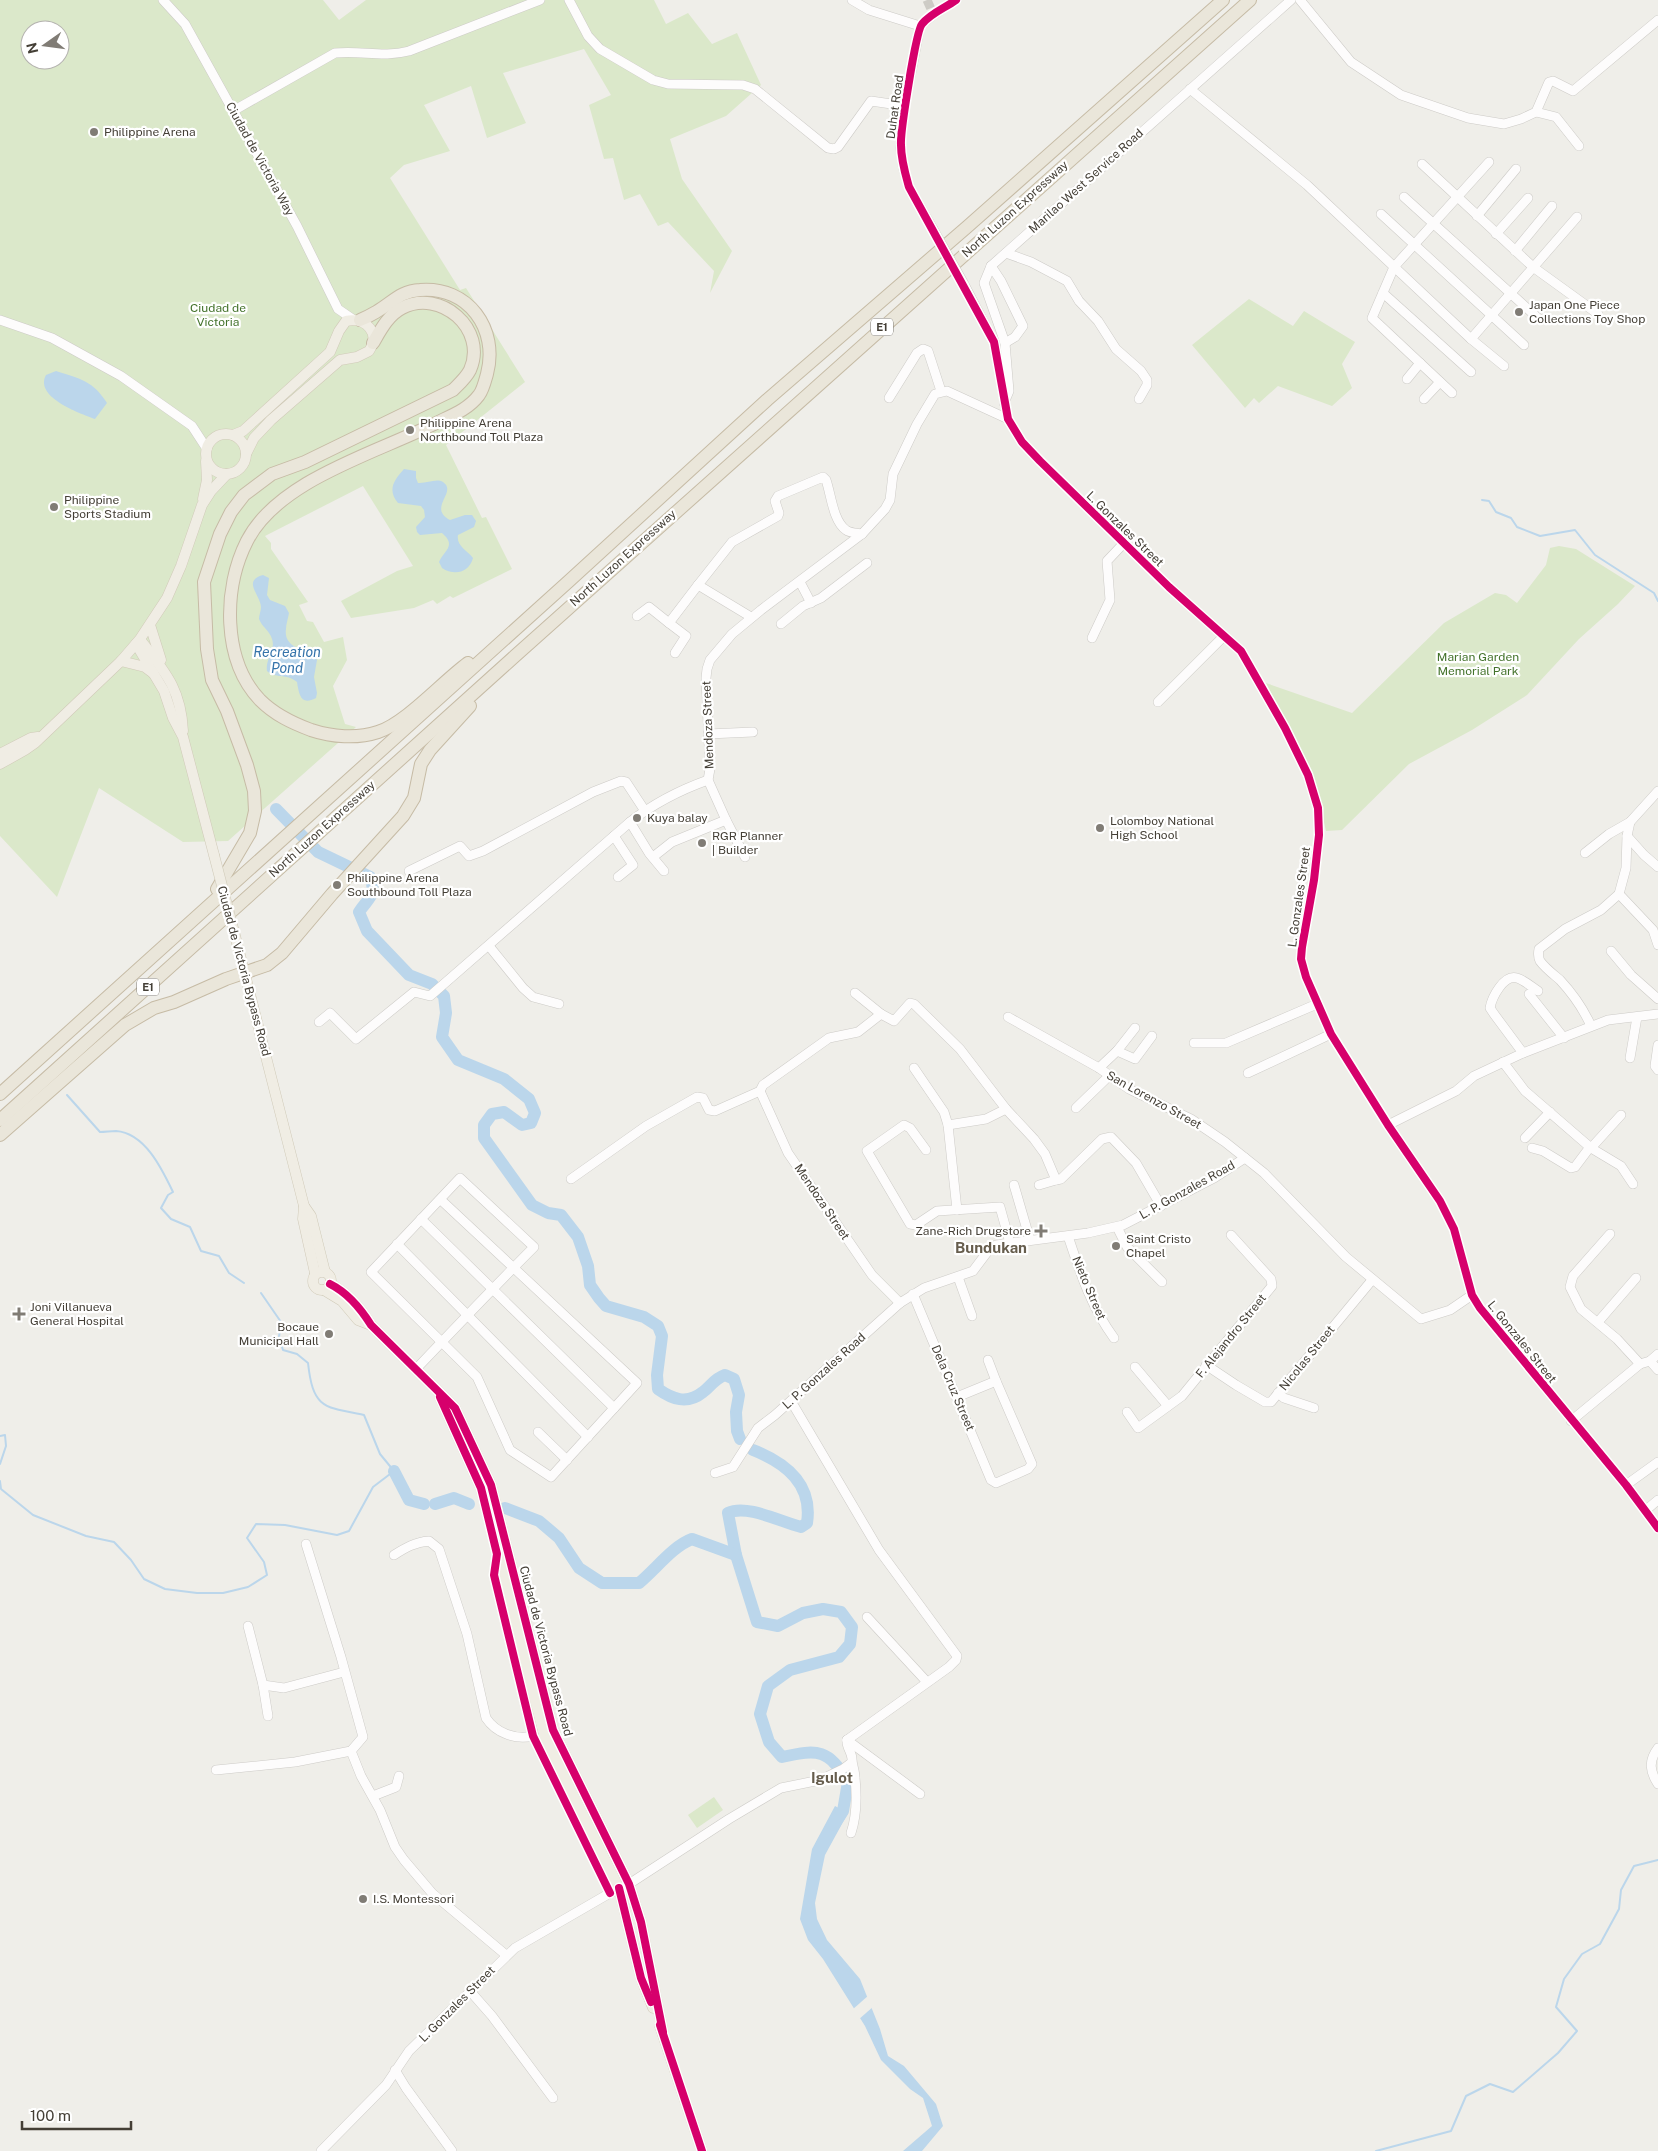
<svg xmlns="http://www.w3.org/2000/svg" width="1658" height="2151" viewBox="0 0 1658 2151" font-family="'Public Sans',sans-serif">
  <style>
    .green { fill: #dbe8ca; fill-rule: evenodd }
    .water { fill: #bbd6eb }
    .pier { fill: #efeee9 }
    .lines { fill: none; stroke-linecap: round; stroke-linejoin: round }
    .stream { stroke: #bbd6eb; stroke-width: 2 }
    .river { stroke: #bbd6eb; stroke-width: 12 }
    .minor-tunnel { stroke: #cdcbc5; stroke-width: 9; stroke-dasharray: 9 4.5; stroke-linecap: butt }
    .minor-casing { stroke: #cdcbc7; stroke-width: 10 }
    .major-casing { stroke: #d0cab8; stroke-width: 11 }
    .highway-casing { stroke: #c6bba5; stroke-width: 14 }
    .minor { stroke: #fdfcfc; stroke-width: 9 }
    .major { stroke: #f0ede4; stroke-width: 10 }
    .highway { stroke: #eae6da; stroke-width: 12 }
    .minor-bridge-casing { stroke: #cdcbc7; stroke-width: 10; stroke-linecap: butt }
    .major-bridge-casing { stroke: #d0cab8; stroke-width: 11; stroke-linecap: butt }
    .minor-bridge { stroke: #fdfcfc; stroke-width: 9 }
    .major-bridge { stroke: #f0ede4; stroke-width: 10 }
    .cycleway-casing { stroke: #fff; stroke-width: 11 }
    .cycleway { stroke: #d6006c; stroke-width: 8 }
    .poi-dot { fill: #807c75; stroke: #fff; stroke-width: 2 }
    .labels { text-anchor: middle; stroke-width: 4.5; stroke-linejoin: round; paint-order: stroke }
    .shield { fill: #fff; stroke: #7c7972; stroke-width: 1 }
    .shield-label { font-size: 11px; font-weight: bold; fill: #443f36 }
    .street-label { font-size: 12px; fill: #443f36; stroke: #fff }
    .poi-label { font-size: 12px; fill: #443f36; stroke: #fff; text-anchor: start }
    .park-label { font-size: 12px; fill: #44732c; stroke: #fff }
    .water-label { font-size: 14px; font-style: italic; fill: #3573aa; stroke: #fff }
    .quarter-label { font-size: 15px; font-weight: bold; fill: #665d4d; stroke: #fff }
  </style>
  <rect width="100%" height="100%" fill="#efeee9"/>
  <g class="green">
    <path d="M0,0H323L339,20L366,0H654L666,24L688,13L712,44L737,33L761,85L726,116L670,139L682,179L732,251L710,293L714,271L668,222L658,226L640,194L624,200L613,158L604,159L589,105L611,95L584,49L503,73L526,123L487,138L471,86L424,105L450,151L404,165L390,178L460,290L466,288L525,382L446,445L482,518L486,517L512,569L453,598L450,596L437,604L433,600L414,608L351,618L341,601L397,571L413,566L363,486L265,536L271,543V549L308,602L299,605L307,621L313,622L324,642L343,637L347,660L333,686L345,724L356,727L228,841L183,842L99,788L57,897L0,836ZM30,30H60V60H30Z"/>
    <polygon points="1249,299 1293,326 1304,311 1355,342 1342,364 1352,388 1332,406 1278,386 1259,403 1254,398 1245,408 1192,345"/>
    <polygon points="1559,546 1576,549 1635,586 1618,604 1579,639 1527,695 1472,730 1409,764 1342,830 1326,831 1313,775 1266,683 1352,713 1444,623 1495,593 1506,595 1517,603 1546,565 1550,548"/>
    <polygon points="714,1797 723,1810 697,1828 688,1815"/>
  </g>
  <g class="water">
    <path d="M56,371C81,379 93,381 107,403L95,419C79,413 34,397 46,375Z"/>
    <path d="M404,469L416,471V478L418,483C426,484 436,478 443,482C458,492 427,508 450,520L465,515H472L476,521L474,527L458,535C456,546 467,550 473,558C469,573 454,576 442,568L439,562C444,550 457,546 442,533L420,535L417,532L416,527L425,517L424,510L421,506L398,503C387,490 394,480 404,469Z"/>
    <path d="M263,575L269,578L267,595L270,600L285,606L289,613C288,619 286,624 286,629C283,650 308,648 317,660L314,677L317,693L316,698C301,706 299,695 297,682C286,673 275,679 267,671C265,659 276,651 272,639C270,631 262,627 259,619C259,615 261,611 261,607C260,594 242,581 263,575Z"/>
    <polygon points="835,1806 848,1813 825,1855 815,1903 817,1919 827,1940 860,1979 880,2029 888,2056 904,2066 936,2104 943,2126 922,2151 903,2151 932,2126 923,2098 910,2089 881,2060 865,2026 823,1959 808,1940 800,1919 812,1849"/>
  </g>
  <polygon class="pier" points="869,1995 874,2006 858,2020 852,2010"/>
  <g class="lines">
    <g class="stream">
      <polyline points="1482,500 1489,501 1496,512 1511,518 1517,527 1540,536 1575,530 1595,555 1654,593 1658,601"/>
      <path d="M67,1095L100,1132C105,1132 111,1131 116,1131C145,1133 162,1169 173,1192L168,1195L161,1208L171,1219L190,1227L201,1251L219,1256L229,1273L244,1283"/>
      <polyline points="0,1436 5,1435 6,1446 0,1464"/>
      <path d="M0,1481L1,1489L33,1515L86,1536L114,1542L131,1560L144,1579L165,1589L197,1593H223L248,1587L267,1575L264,1562L247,1538L256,1524L285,1525L337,1535L349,1531L373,1487L394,1471L380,1454L364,1415C323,1407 313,1408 308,1363L297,1354L283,1350L279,1337L281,1322L261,1293"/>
      <polyline points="1376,2151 1451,2131 1466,2096 1490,2084 1513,2092 1558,2053 1577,2031 1556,2007 1564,1979 1582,1954 1600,1944 1619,1909 1621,1890 1634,1866 1658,1860"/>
    </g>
    <g class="river">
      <path d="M276,809L318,852L370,877C377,896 369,897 359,912L367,931L409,975L432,984L444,996L446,1013L442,1037L458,1060L504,1079L529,1099L535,1113L531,1123L522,1125L504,1112L492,1114L484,1125V1138L532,1205L548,1213L561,1215L578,1237L588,1266L590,1285L599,1298L606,1306L644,1317L658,1326L662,1336L657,1375L658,1389C672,1399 687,1405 703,1392C711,1386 714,1379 725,1375L734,1379L739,1395L736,1412L737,1431L740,1439"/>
      <path d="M753,1450C786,1463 813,1484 807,1523L801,1527C781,1522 747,1504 728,1513L736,1555L757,1622L778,1626L803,1613L823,1609L841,1612L852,1627L850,1644L839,1657L790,1670L768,1686L760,1714L769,1742L782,1757C819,1749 828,1749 848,1782L843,1811L834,1825"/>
      <polyline points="394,1471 409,1500 424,1504"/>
      <polyline points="435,1504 454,1498 469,1504"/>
      <path d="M505,1508L539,1521L559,1538L579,1568L602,1583H639C656,1569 673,1546 692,1539L736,1555"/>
    </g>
    <polyline class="minor-tunnel" points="927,0 931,9"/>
    <defs>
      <g id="minor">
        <polyline points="163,0 185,24 297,226 338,309 354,320"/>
        <polyline points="569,0 588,36 600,49 653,80 668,84 743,85 755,89 828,148 834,149 838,147 871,101 905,106"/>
        <polyline points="852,0 869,10 920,26"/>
        <polyline points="1300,0 1351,62 1401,95 1468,118 1504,124 1521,119 1536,112 1549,82 1553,81 1573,91 1658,20"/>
        <polyline points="1190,89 1307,185 1471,339 1504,366"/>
        <path d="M233,111L335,53C361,50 383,58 409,51L540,0"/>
        <polyline points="1536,112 1556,117 1579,146"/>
        <polyline points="1422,164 1533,267 1598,314"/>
        <polyline points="1404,197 1539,319"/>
        <polyline points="1381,214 1524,345"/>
        <polyline points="1477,216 1516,169"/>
        <polyline points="933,229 909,187 903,167 900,144 902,120 920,26 933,15 956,0"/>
        <polyline points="1496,234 1528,198"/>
        <polyline points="1515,251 1552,206"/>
        <polyline points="1006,253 1031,262 1067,281 1079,301 1098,321 1116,349 1141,371 1147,380 1147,385 1139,399"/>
        <polyline points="991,266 1001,281 1023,326 1015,337 1005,343"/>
        <polyline points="964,284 994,342 1008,419 1022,442 1040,461 1169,587 1241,651 1285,728 1308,775 1318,808 1319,835 1314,880 1302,947 1301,959 1306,977 1331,1034 1388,1125 1440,1201 1454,1229 1472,1295 1480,1308 1626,1485 1658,1528"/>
        <polyline points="1383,293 1471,372"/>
        <polyline points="0,320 52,338 121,376 192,426 207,449"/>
        <polyline points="1471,339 1577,217"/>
        <polyline points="1407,379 1420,363"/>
        <polyline points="1452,393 1372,318 1394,267 1489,162"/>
        <polyline points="889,398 917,353 923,349 928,351 941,391"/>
        <polyline points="1424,399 1440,382"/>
        <polyline points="1004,403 1009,391 1005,343 984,283 991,266 1291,0"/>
        <polyline points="800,582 811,603"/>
        <polyline points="637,616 649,607 669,623"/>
        <path d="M751,617L698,585L732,542L778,516L779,513L775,501L778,496L823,477L826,480C831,494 833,521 846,530C850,533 856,533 862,534"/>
        <polyline points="781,624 803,606 821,598 867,563"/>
        <polyline points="1092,638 1110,600 1107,561 1124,543"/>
        <polyline points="675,653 686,636 669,623 698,585"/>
        <polyline points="1158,702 1224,636"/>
        <polyline points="708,734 753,732"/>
        <polyline points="726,820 745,857"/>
        <polyline points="630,822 649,853 664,871"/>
        <polyline points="614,836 633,865 618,877"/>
        <polyline points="1627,836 1644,855 1658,867"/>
        <polyline points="1585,853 1609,834 1630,822"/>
        <polyline points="653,857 672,842 726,820 708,780"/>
        <polyline points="409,871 460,846 469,856 483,851 593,792 621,781 626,782 645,811"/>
        <polyline points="1619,894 1653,930 1658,945"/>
        <polyline points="489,946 523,988 533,997 559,1004"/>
        <polyline points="1611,951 1631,975 1658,999"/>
        <polyline points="855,993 881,1014"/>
        <polyline points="1529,994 1564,1038"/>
        <polyline points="1008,1017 1099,1068 1129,1089 1191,1119 1225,1142 1264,1173 1346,1257 1421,1319 1450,1310 1472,1295"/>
        <path d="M319,1022L330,1013L356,1039L414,992L430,996L630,822C653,804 680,790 708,780L710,769L706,678L707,669L710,660L732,634L761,610L862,534L885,509L890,500L893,474L917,424L935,394L947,391L1008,419"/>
        <path d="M1591,1026C1583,1008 1573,994 1560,980C1553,974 1545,968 1540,961C1538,957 1538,954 1539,949L1565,929L1601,910L1619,894L1626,868L1627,836L1630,822L1658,791"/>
        <polyline points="1194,1043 1226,1043 1317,1004"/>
        <polyline points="1658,1045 1655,1066 1658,1070"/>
        <polyline points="1117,1051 1135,1059 1152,1036"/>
        <path d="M1523,1053L1494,1014L1490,1008C1492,997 1504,974 1517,978C1524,980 1532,987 1538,991"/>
        <polyline points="1630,1058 1637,1017"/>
        <polyline points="1503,1062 1525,1091 1591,1148 1621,1115"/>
        <polyline points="914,1068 944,1112 948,1125 957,1210"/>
        <polyline points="1099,1068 1117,1051 1135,1028"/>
        <polyline points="1248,1073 1331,1034"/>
        <polyline points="760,1091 788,1153 872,1275 900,1303"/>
        <polyline points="1076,1108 1109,1076"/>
        <polyline points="948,1125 986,1119 1006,1109"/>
        <polyline points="1388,1125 1456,1091 1474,1076 1523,1053 1608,1020 1658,1014"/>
        <polyline points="1525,1138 1550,1112"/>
        <polyline points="1532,1148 1543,1151 1571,1168 1575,1167 1590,1147"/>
        <polyline points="1591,1148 1621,1166 1633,1184"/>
        <polyline points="926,1150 910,1128 904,1125 867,1151 910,1224 916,1225 937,1211 1000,1207 1010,1243"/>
        <polyline points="571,1179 646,1126 697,1097 703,1098 709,1110 715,1111 760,1091 763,1085 829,1038 858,1032 881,1014 894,1021 910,1003 914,1004 960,1049 1006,1109 1034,1139 1045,1154 1056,1180 1061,1179 1102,1139 1111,1137 1136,1163 1161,1206"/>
        <polyline points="1014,1185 1030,1240"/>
        <polyline points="1039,1185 1056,1180"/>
        <polyline points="421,1219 614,1408"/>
        <polyline points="1117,1227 1127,1247 1162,1282"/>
        <polyline points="1610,1234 1573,1276 1570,1287 1581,1309 1617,1339 1640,1364"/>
        <path d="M1068,1236C1080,1272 1091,1307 1114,1338"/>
        <polyline points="397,1244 588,1437"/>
        <polyline points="958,1277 972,1316"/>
        <polyline points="913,1294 991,1480 996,1483 1028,1469 1032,1464 996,1381"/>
        <polyline points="1598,1322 1636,1278"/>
        <polyline points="1650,1361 1658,1370"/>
        <polyline points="1206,1365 1236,1385 1265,1402 1271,1402 1372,1280"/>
        <polyline points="1135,1367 1168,1406"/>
        <path d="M416,1369C455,1328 494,1287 534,1247L460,1178L371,1272L477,1377L510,1450L551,1477L637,1383L441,1200"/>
        <polyline points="1278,1393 1284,1398 1314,1408"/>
        <polyline points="957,1397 996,1381 988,1360"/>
        <polyline points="791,1401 879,1550 957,1656 956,1660 949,1667 847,1740"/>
        <polyline points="1127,1412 1138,1428 1182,1396 1272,1286 1271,1279 1231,1235"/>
        <polyline points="1571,1421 1640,1364 1650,1361 1658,1354"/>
        <polyline points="538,1432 567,1460"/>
        <polyline points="715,1473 733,1467 758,1428 775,1415 900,1303 924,1288 973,1271 988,1251 996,1245 1088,1233 1123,1225 1214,1178 1245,1158"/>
        <polyline points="1626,1485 1658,1462"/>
        <polyline points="1646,1510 1658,1500"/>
        <polyline points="497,1554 494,1575 533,1736 610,1893"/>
        <path d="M394,1555C405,1548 415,1542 429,1541L439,1549L467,1634L486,1718C496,1733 515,1740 533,1736"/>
        <polyline points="867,1617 927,1682"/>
        <polyline points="248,1626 263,1685 268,1716"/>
        <polyline points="263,1685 284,1688 344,1672"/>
        <path d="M847,1740C846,1747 852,1752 852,1759C852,1765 855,1771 855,1778C857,1797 857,1815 851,1833"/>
        <polyline points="847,1740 920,1794"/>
        <path d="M1658,1748C1648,1761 1650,1772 1658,1784"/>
        <polyline points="351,1751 361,1776 380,1810 395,1847 404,1860 432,1893 506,1955"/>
        <polyline points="216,1770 295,1762 351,1751 363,1737 341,1657 306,1544"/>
        <polyline points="373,1796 396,1787 399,1776"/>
        <polyline points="470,1991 492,2016 553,2098"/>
        <polyline points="395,2070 406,2088 452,2151"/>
        <polyline points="321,2151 386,2085 409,2051 515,1948 610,1893 629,1884 729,1819 781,1788 820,1780 843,1769 851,1763"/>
      </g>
      <g id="major">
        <circle cx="226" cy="454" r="20"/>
        <path d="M233,435L243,431L330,352L339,331L346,321C366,317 381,333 369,351L357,357L340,360L271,420L254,438L246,454"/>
        <polyline points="203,499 207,480 206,461"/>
        <polyline points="150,625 161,660"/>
        <path d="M142,642C166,673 181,690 183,731"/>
        <polyline points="136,644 164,691 173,718 183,737 214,855"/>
        <polyline points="121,661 145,667 153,673"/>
        <polyline points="0,754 31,738 38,737"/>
        <polyline points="0,764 25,750 35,743 121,661 140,639 167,598 181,566 202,505 211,491 227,474"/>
        <polyline points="239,951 304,1206 303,1219 315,1273"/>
        <polyline points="304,1206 311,1216 325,1272"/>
        <circle cx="322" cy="1281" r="9"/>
        <path d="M330,1284C348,1293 361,1309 371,1325L455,1408L491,1485L553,1730L629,1884L641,1922L663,2032"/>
        <polyline points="324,1290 342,1301 358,1320 371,1325"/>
        <polyline points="440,1397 481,1488 544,1735 619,1888 641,1978 653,2008"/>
        <polyline points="660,2026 702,2151"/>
      </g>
      <g id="highway">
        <path d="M360,320C365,318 371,315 376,312C392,303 400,291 420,290C468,286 499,329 487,374C485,381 483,390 479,395C468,410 450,416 434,424C376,453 278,480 247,541C223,588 222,660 260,700C275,715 292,723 311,730C332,737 357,739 378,732C406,723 442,682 468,663"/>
        <path d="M217,889L250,833L255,811L254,791L247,765L227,711L212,680L207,649L204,582L220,534L231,512L244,495L272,474L305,462L453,390C459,384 466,378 470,370C488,329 440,288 402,308C388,315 380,331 373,343"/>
        <polyline points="0,1094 569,581 767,400 967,227 1223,0"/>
        <polyline points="0,1120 515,656 1250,0"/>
        <polyline points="0,1135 125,1025 154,1008 174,1002 226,979 267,965 282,953 332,894 403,816 414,798 421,764 430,750 470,706"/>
      </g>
    </defs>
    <use href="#minor" class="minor-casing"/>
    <use href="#major" class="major-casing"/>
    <use href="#highway" class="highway-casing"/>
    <use href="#minor" class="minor"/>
    <use href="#major" class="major"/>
    <use href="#highway" class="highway"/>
    <defs>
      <polyline id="minor-bridge" points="933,229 964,284"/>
      <polyline id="major-bridge" points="214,855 239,951"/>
    </defs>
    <use href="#minor-bridge" class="minor-bridge-casing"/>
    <use href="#major-bridge" class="major-bridge-casing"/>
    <use href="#minor-bridge" class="minor-bridge"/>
    <use href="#major-bridge" class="major-bridge"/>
    <defs>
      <g id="cycleway">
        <path d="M956,0C945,8 931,13 922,24C916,31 900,132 901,145C901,160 905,173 909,187L994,342L1008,419L1022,442L1040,461L1169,587L1241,651L1285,728L1308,775L1318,808L1319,835L1314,880L1302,947L1301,959L1306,977L1331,1034L1388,1125L1440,1201L1454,1229L1472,1295L1480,1308L1626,1485L1658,1528"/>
        <path d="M330,1284C348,1293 361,1309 371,1325L455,1408L491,1485L553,1730L629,1884L641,1922L663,2032"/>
        <polyline points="440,1397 481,1488 497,1554 494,1575 533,1736 610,1893"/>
        <polyline points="619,1888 641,1978 651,2002"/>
        <polyline points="660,2025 702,2151"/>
      </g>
    </defs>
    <use href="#cycleway" class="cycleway-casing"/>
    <use href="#cycleway" class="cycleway"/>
  </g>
  <g class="poi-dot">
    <circle cx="94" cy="132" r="5"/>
    <circle cx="1519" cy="312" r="5"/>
    <circle cx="410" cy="430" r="5"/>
    <circle cx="54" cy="507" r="5"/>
    <circle cx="637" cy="818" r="5"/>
    <circle cx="1100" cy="828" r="5"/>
    <circle cx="702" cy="843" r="5"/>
    <circle cx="337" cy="885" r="5"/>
    <path d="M1038.5 1223.5h5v5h5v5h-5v5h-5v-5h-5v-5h5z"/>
    <circle cx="1116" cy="1246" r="5"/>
    <path d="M16.5 1306.5h5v5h5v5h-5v5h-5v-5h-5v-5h5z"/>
    <circle cx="329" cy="1334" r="5"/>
    <circle cx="363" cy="1899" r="5"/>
  </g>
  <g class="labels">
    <g class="shield">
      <rect x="871" y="318.5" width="22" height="17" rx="4"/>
      <rect x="137" y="978.5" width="22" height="17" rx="4"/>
    </g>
    <g class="shield-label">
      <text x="882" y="331">E1</text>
      <text x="148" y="991">E1</text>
    </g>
    <g class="street-label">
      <text transform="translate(895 107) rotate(-82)" y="4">Duhat Road</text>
      <text transform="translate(260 159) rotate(61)" y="4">Ciudad de Victoria Way</text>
      <text transform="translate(1086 181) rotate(-42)" y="4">Marilao West Service Road</text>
      <text transform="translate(1015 209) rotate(-42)" y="4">North Luzon Expressway</text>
      <text transform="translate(1125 529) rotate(44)" y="4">L. Gonzales Street</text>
      <text transform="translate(623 558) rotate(-42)" y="4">North Luzon Expressway</text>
      <text transform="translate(708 725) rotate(-92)" y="4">Mendoza Street</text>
      <text transform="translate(322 829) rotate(-42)" y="4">North Luzon Expressway</text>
      <text transform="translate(1299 897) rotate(-82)" y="4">L. Gonzales Street</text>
      <text transform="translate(244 971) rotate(75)" y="4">Ciudad de Victoria Bypass Road</text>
      <text transform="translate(1154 1100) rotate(29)" y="4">San Lorenzo Street</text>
      <text transform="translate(1187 1190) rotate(-29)" y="4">L. P. Gonzales Road</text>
      <text transform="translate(822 1202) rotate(56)" y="4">Mendoza Street</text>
      <text transform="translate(1089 1288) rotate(67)" y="4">Nieto Street</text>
      <text transform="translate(1231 1336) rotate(-51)" y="4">F. Alejandro Street</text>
      <text transform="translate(1522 1342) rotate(51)" y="4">L. Gonzales Street</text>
      <text transform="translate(1307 1358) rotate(-51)" y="4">Nicolas Street</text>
      <text transform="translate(824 1371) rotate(-42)" y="4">L. P. Gonzales Road</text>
      <text transform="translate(953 1388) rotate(67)" y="4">Dela Cruz Street</text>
      <text transform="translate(546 1651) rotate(75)" y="4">Ciudad de Victoria Bypass Road</text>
      <text transform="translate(457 2004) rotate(-45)" y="4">L. Gonzales Street</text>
    </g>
    <g class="poi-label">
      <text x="104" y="136">Philippine Arena</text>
      <text x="1529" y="309">Japan One Piece<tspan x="1529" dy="14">Collections Toy Shop</tspan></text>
      <text x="420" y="427">Philippine Arena<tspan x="420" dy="14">Northbound Toll Plaza</tspan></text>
      <text x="64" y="504">Philippine<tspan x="64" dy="14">Sports Stadium</tspan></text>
      <text x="647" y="822">Kuya balay</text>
      <text x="1110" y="825">Lolomboy National<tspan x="1110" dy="14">High School</tspan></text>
      <text x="712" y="840">RGR Planner<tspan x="712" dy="14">| Builder</tspan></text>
      <text x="347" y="882">Philippine Arena<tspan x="347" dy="14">Southbound Toll Plaza</tspan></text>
      <text x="1031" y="1235" text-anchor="end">Zane-Rich Drugstore</text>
      <text x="1126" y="1243">Saint Cristo<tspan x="1126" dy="14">Chapel</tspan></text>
      <text x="30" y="1311">Joni Villanueva<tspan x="30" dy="14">General Hospital</tspan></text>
      <text x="319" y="1331" text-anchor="end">Bocaue<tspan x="319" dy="14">Municipal Hall</tspan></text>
      <text x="373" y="1903">I.S. Montessori</text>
    </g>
    <g class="park-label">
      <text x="218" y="312">Ciudad de<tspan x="218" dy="14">Victoria</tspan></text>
      <text x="1478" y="661">Marian Garden<tspan x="1478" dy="14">Memorial Park</tspan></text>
    </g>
    <g class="water-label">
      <text x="287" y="657">Recreation<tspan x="287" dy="16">Pond</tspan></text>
    </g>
    <g class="quarter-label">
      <text x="991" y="1253">Bundukan</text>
      <text x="832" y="1783">Igulot</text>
    </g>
  </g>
  <g transform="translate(45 45) rotate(256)"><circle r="24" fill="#ffffff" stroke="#b4b2af"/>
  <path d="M0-4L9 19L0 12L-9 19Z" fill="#807c75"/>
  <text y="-8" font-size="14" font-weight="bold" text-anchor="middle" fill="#443f36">N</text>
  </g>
  <path d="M22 2121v8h109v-8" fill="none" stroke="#443f36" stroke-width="2.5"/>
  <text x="30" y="2121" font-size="15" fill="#443f36" stroke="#ffffff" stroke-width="4" paint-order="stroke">100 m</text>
</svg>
